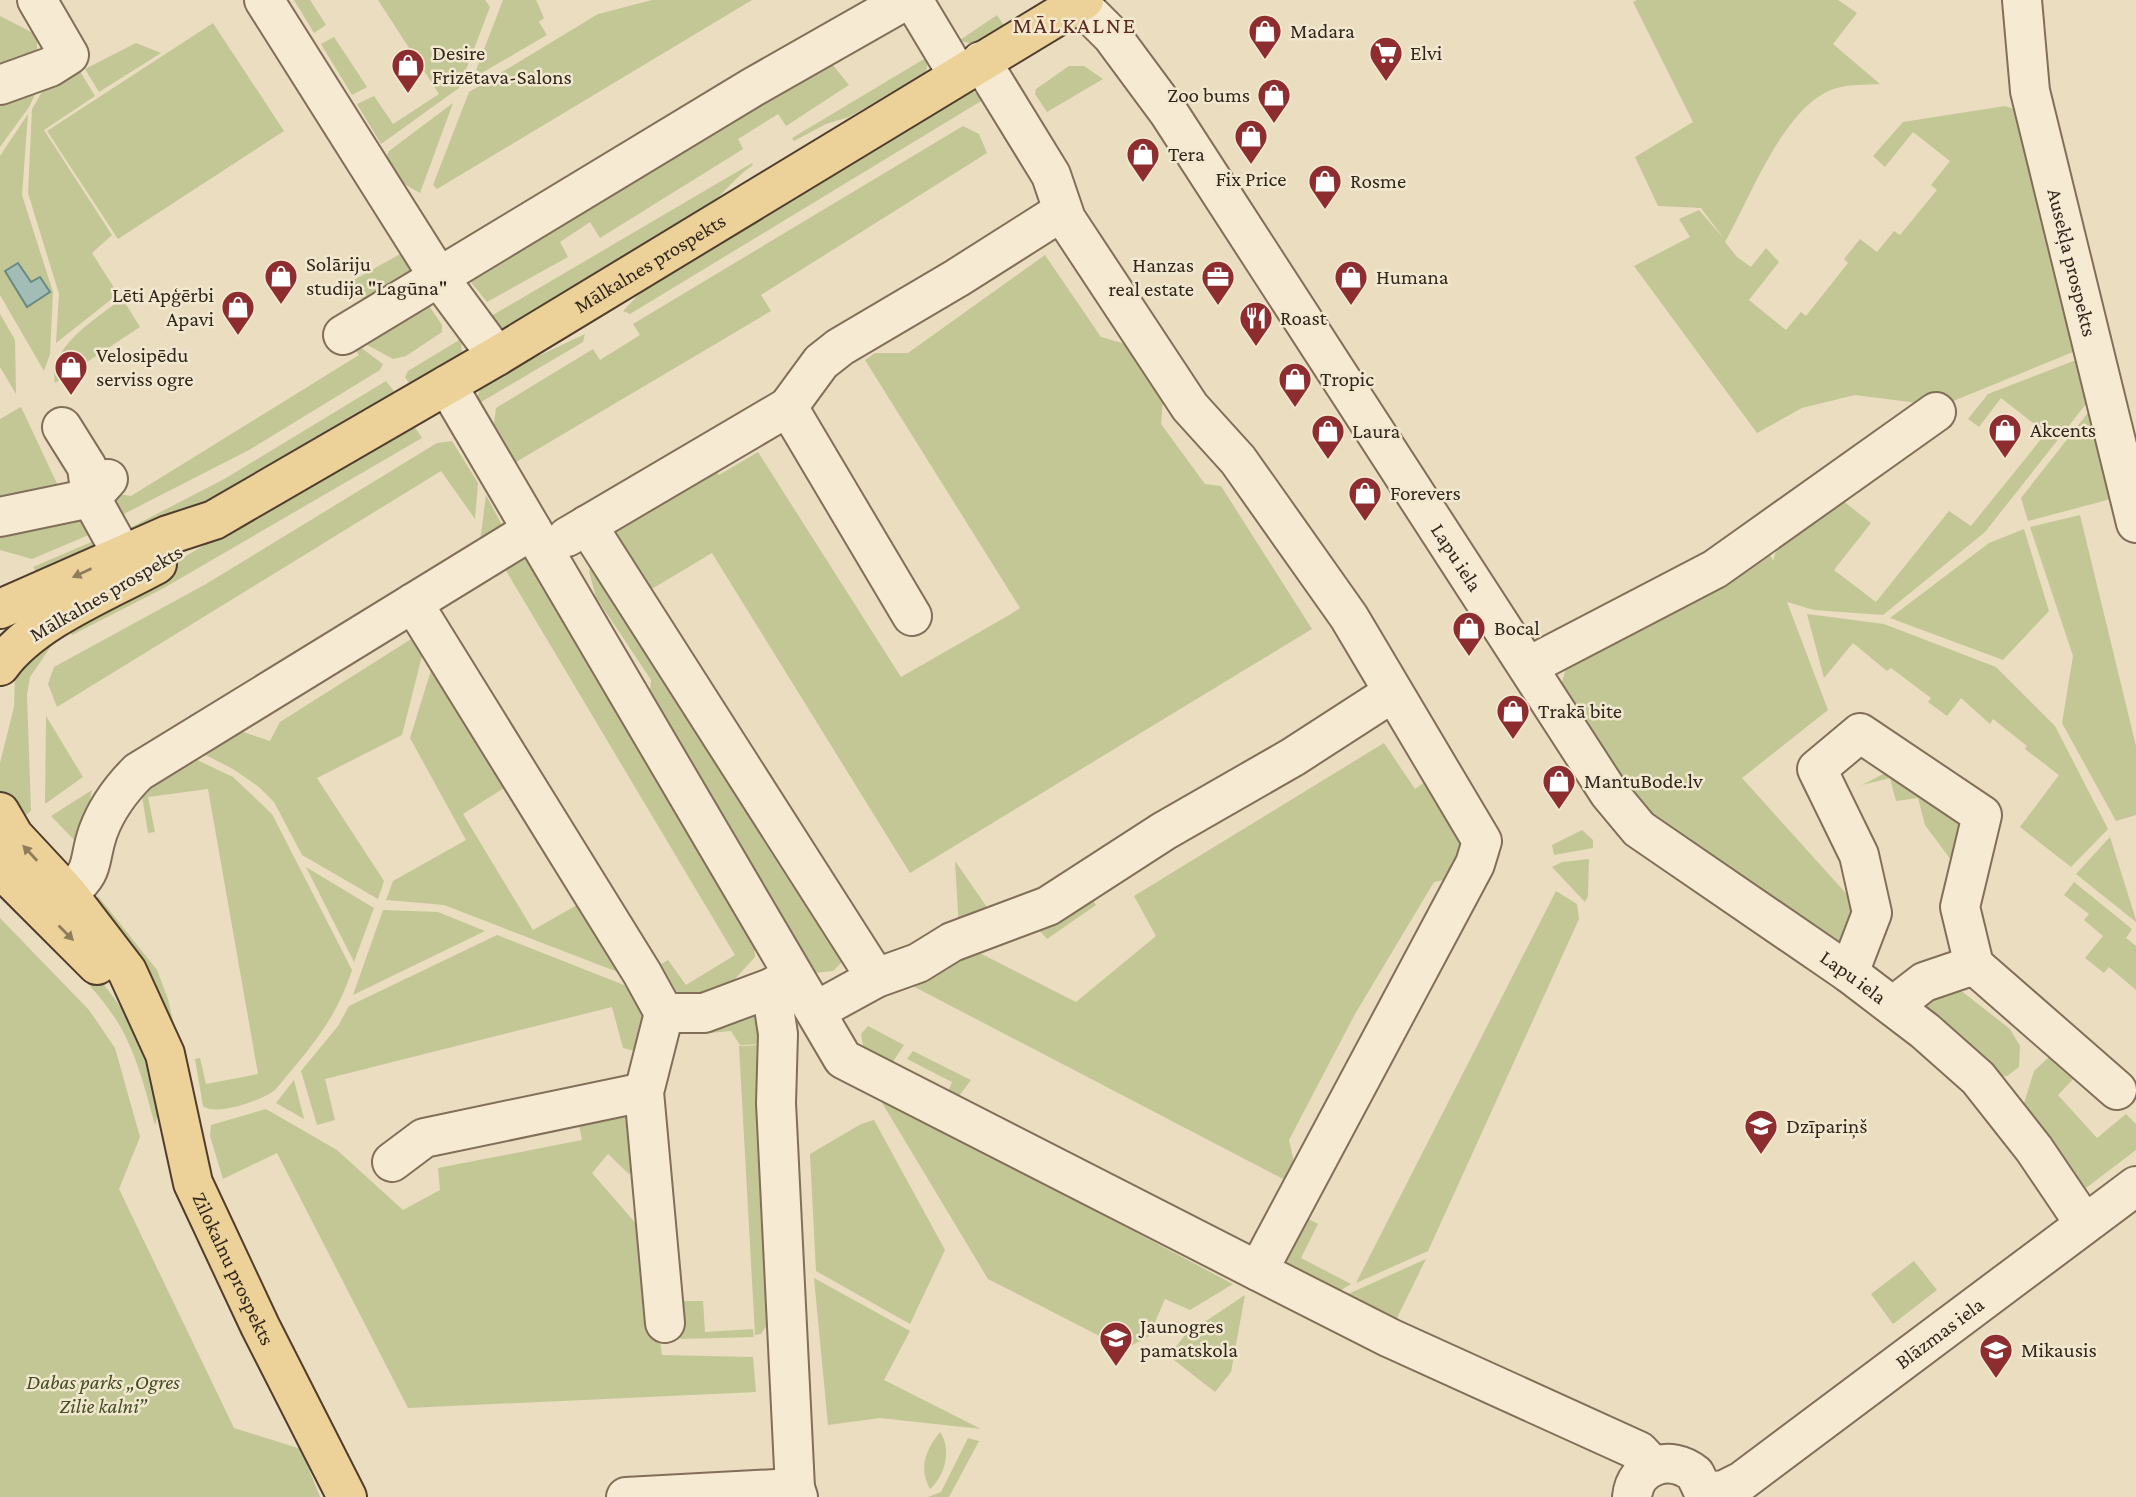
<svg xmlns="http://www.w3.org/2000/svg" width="2136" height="1497" viewBox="0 0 2136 1497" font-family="'Crimson Pro',serif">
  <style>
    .green { fill: #c2c795 }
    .water { fill: #a2bdb5; stroke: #6a8a81; stroke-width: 2 }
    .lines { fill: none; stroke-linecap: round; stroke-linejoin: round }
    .minor-casing { stroke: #826e59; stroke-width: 42 }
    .major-casing { stroke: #503d2d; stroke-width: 42 }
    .minor { stroke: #f6ebd2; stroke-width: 38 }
    .major { stroke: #ecd199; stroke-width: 38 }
    .oneway { fill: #8f7c5a }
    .labels { text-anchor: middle; stroke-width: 5; stroke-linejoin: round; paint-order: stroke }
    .poi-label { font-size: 21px; fill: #32271c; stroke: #f2e8cf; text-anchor: start }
    .street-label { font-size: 21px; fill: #32271c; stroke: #f2e8cf }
    .park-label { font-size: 21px; font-style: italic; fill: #444e24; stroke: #f2e8cf }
    .neighbourhood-label { font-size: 23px; letter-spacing: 2px; fill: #5c2b1f; stroke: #f2e8cf }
  </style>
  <rect width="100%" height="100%" fill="#eaddc0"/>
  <g class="green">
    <polygon points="294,0 310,0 326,25 314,33"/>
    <polygon points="378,0 485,0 490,7 459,88 381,144 357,104 374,96 393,124 439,94"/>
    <polygon points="503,0 536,0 544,18 539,22 547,35 473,78"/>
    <polygon points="652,0 752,0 437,189 433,185 469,92 598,14"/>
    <path d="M1637,0H1838L1857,13L1833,44L1880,84C1867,85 1850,84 1837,88C1785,102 1750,199 1725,242L1737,257L1751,267L1766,248L1779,262L1749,300L1786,330L1801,312L1806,316L1848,263L1844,259L1860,239L1877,252L1894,231L1900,235L1937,190L1931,185L1950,161L1913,132L1885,167L1873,156L1903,122L2005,106L2020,111L2078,350L1941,406L1855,395L1802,408L1757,433L1634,266L1690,237L1679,219L1699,210L1724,239L1701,208L1658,206L1635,157L1693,122L1633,2Z"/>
    <path d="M997,15L1006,29C991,37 976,49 960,40Z"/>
    <polygon points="0,16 37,35 37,49 27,60 0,70"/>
    <polygon points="213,23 284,131 118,239 47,131"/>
    <polygon points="334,37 367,87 352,95 321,44"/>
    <polygon points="136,43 161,53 99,92 85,69"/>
    <polygon points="929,56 926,73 849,117 826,124 794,141 792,138"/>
    <polygon points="828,59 849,85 786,126 778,114 738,139 743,149 600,238 590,222 560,242 568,257 487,302 465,275"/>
    <polygon points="1069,66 1084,66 1103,79 1047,112 1035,94 1036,89"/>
    <polygon points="78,68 95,96 44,130 112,235 92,253 118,294 56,343 59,294 28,193 32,109 43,90"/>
    <polygon points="47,70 29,107 0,147 0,90"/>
    <polygon points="970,90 986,98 630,314 623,311 664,268"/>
    <polygon points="453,103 420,193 394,178 384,162 389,151"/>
    <polygon points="28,114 22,195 53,292 50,354 44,371 0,295 0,156"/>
    <polygon points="963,126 979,134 987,153 761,295 771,311 516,462 494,424 496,408 593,349 600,360 640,335 633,324"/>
    <path d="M752,163L753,165C735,177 724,193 707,208L500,335L488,318Z"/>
    <polygon points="402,253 418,282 370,315 352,281"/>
    <polygon points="1045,255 1101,337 1132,346 1163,399 1161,424 1205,484 1221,486 1312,629 910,873 712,553 645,593 597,523 708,458 719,475 758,452 901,677 1011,614 1020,608 865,360 875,353 908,353"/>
    <path d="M122,298L140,327L55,383C49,345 96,320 122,298Z"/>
    <polygon points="427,303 442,325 442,332 406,356 393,359 360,341"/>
    <polygon points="0,314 15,340 16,394 0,367"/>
    <polygon points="585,334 583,342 476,405 481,383"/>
    <polygon points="461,339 462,354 411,386 405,377 408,371"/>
    <polygon points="356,344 383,364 380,370 249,450 116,518 112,493 131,496 359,355 354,348"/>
    <polygon points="2079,359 2086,404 1985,532 1883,615 1814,610 1787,602 1828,710 1742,778 1861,910 1847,962 1647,817 1561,685 1568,662 1767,547 1773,561 1778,545 1842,500 1871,523 1834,570 1876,602 1949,511 1971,526 2046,433 2001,398 1979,427 1968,419 1988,394"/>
    <polygon points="386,381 397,395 191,515 137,538 126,530 226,478"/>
    <polygon points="21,407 61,492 0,512 0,419"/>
    <polygon points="2091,409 2111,499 2028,521 2021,498"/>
    <polygon points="412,423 422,438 162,589 72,635 67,626"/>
    <polygon points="452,441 478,483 475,519 441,471 57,707 48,684 54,667 206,584 437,443"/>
    <polygon points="486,495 502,525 480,542"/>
    <polygon points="84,509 98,531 32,559 0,550 0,525"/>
    <polygon points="2080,515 2136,746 2136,815 2116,821 2062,723 2073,656 2030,527"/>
    <polygon points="2024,529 2049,611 2003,660 1890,618 1989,543"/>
    <polygon points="103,537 109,551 44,583 33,567"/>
    <polygon points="521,551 754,943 755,957 725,990 686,1000 671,994 653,969 668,960 686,985 735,955 499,559"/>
    <polygon points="598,557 848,956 833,971 814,973 649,701 651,680 596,597 589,571"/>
    <polygon points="1807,614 1884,624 1996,667 2055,726 2108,829 2071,867 2020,827 2059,775 2025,749 2027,746 1993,719 1990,724 1961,698 1947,716 1928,702 1931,698 1891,668 1887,671 1853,643 1824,678"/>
    <polygon points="416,636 424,648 402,735 317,778 384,881 378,899 302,855 274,802 259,787 233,769 194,749 234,729 270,741 280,722"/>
    <polygon points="54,642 30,677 27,694 31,811 18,821 0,795 0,763 14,707 15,675 27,652"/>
    <polygon points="433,664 504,788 463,814 533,930 577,905 628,976 444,905 386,900 393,881 466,840 410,738"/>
    <polygon points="46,716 83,777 45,804"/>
    <polygon points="1384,743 1415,789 1428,780 1465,831 1457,877 1434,882 1355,1014 1289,1140 1294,1162 1285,1180 905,982 968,947 1076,1002 1156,936 1134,896"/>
    <path d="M193,758L233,777L272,814L352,970C335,1022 309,1049 275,1090C263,1100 215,1117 203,1106L195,1059L200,1058L206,1084L258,1074L208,789L148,797L155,832L148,833L140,784Z"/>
    <polygon points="1891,770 1968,827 1957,868 1925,825 1918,798 1896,801 1890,778 1862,785"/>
    <polygon points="92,790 80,846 51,816"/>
    <polygon points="1582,830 1593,840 1593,848 1554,855 1552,845"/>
    <polygon points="2110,837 2136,920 2136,922 2076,874"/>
    <polygon points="1589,859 1588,896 1585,902 1552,867 1562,862"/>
    <polygon points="955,861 991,913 959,930"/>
    <polygon points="306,867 374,908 354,962"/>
    <path d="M0,877C59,938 136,997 154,1084C157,1099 160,1110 155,1125C145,1089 136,1050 115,1018C85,972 37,937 0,896Z"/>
    <polygon points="2074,882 2132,929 2126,938 2136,946 2136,990 2109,967 2104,973 2085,958 2103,936 2084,920 2089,914 2064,895"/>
    <polygon points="1556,891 1577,904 1579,919 1428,1251 1356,1283"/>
    <polygon points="1088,894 1096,905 1047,939 1036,927"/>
    <polygon points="98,896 157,970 168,999 175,1030 96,904"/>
    <polygon points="383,910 438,912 485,931 353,995"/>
    <polygon points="0,918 89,1010 115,1048 140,1137 119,1189 234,1428 301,1449 320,1497 0,1497"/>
    <polygon points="497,935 629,987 644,1015 639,1052 623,1048 612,1007 325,1079 335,1120 317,1125 301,1071 338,1026 349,1006"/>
    <polygon points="1955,986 2010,1029 2020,1046 2019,1067 2007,1076 1994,1077 1924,1013 1927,994"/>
    <polygon points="754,1009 760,1017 760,1044 740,1045 731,1031 700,1034 700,1028"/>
    <polygon points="868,1026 904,1045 892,1063 864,1050 861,1034"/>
    <polygon points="760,1045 774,1315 761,1334 755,1335 739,1046"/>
    <polygon points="913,1051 971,1080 956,1100 947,1095 952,1082 907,1059"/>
    <polygon points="2048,1058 2064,1061 2078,1074 2058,1095 2097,1138 2126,1114 2136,1124 2136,1150 2078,1194 2021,1113 2034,1071"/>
    <polygon points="294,1080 304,1119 276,1103"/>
    <polygon points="878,1096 1233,1284 1190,1310 1165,1299 1149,1336 1125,1349 988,1279"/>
    <polygon points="633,1105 640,1163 629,1174 608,1154 592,1173 645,1234 662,1355 753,1357 756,1392 408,1408 277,1153 223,1179 210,1136 211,1125 266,1109 337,1150 403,1210 440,1190 438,1168 582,1140 577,1114"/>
    <polygon points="874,1120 945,1250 910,1324 816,1271 810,1154 861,1124"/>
    <polygon points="1305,1217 1318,1224 1301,1258 1351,1284 1323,1301 1276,1277"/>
    <polygon points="1426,1259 1389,1334 1326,1304"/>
    <polygon points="1914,1261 1937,1290 1893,1324 1871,1294"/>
    <polygon points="814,1278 910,1331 884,1380 981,1429 880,1418 828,1425"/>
    <polygon points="1245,1295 1231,1372 1215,1392 1169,1356 1185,1335"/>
    <polygon points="673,1301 703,1301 705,1332 753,1329 754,1337 681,1339 676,1332"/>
    <path d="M940,1432C952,1449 945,1476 930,1489C918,1468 926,1449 940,1432Z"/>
    <polygon points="968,1438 979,1441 949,1497 928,1497 941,1492"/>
  </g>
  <polygon class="water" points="18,263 31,282 40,277 50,292 27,307 5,271"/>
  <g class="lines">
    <defs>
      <g id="minor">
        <polyline points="264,0 440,279 497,356"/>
        <polyline points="913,0 958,75"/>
        <path id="s1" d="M1076,0L1112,36L1169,113L1609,793L1639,829L1849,973L1925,1031L1978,1078L2034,1149L2084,1223"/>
        <path id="s2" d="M2022,0L2030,91L2136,523"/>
        <polyline points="981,61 1051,175 1066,219 1190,407 1238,460 1349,617 1482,841 1475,864 1258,1271 1390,1338 1639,1451 1653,1466"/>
        <polyline points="0,85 50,67 69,55 37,0"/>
        <polyline points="343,335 753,87 906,0"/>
        <polyline points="447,385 843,1059 1258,1271"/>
        <polyline points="788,407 821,362 840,347 957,278 1061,212"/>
        <polyline points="62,427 87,467 91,498 122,554"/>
        <polyline points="0,517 91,498 108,479"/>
        <polyline points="587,525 876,978"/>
        <polyline points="567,537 788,407 912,616"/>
        <polyline points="413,603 642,973 664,1013 644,1092 665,1323"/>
        <polyline points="1529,666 1715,569 1936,412"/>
        <path d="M68,894C97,868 87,864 98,832C106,810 122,788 138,772L532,530"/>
        <polyline points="1849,973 1872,913 1859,855 1817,769 1860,733 1982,815 1960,907 1974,965"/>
        <polyline points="771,988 778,1034 776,1103 795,1488 798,1497"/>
        <polyline points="1893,1006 1924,982 1974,965 2117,1090"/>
        <polyline points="816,1011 876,978 918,963 952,942 1048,906 1164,831 1293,757 1392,693"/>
        <polyline points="664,1013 704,1013 771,988 792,976"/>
        <polyline points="392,1162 424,1138 644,1092"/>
        <path id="s3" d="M1706,1492L1724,1490L1742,1481L2136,1186"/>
        <polyline points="626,1497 795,1488"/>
        <path d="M1632,1497C1635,1464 1671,1454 1695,1474L1706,1497"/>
      </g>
      <g id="major">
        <path id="s4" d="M0,609L168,535L214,520L497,356L1084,0"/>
        <path d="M0,666C33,620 108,591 157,564"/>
        <path id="s5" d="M0,812L14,836L68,894L127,971L165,1054L193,1183L260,1326L347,1497"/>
        <polyline points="0,868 97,965"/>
      </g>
    </defs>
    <use href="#minor" class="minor-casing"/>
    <use href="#major" class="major-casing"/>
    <use href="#minor" class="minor"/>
    <use href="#major" class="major"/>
  </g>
  <defs><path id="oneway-solid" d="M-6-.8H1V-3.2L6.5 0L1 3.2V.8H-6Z" transform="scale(1.75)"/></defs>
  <g class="oneway">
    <use href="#oneway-solid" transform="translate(82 573) rotate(155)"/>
    <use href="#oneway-solid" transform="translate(30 853) rotate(-133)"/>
    <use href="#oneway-solid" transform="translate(66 933) rotate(45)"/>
  </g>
  <defs>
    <symbol id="shop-pin" viewBox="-11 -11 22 30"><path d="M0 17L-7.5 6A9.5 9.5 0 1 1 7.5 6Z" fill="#8d2d2f" stroke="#f2e8cf"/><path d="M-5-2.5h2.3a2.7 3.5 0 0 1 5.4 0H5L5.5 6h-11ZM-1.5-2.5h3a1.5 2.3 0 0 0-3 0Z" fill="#fff"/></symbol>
    <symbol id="supermarket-pin" viewBox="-11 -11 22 30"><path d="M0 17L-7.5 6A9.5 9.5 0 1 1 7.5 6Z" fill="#8d2d2f" stroke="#f2e8cf"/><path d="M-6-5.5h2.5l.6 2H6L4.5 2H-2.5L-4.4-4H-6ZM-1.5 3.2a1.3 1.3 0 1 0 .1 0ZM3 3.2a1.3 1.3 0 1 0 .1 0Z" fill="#fff"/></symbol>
    <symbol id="office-pin" viewBox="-11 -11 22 30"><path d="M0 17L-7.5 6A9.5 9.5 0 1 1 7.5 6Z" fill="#8d2d2f" stroke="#f2e8cf"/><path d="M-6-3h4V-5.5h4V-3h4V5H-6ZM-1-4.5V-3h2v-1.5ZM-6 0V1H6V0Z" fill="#fff"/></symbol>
    <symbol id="restaurant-pin" viewBox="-11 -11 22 30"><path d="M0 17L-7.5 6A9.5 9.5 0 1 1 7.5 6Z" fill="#8d2d2f" stroke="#f2e8cf"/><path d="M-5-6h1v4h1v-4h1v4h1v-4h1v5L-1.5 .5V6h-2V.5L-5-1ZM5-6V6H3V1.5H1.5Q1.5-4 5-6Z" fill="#fff"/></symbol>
    <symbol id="school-pin" viewBox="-11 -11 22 30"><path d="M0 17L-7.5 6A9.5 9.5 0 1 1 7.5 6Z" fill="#8d2d2f" stroke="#f2e8cf"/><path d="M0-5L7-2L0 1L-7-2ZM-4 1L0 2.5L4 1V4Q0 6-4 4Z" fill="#fff"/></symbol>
  </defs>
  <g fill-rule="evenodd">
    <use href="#shop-pin" x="1246" y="12" width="38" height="52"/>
    <use href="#supermarket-pin" x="1367" y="34" width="38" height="52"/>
    <use href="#shop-pin" x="389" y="46" width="38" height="52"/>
    <use href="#shop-pin" x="1255" y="76" width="38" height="52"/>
    <use href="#shop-pin" x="1232" y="117" width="38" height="52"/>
    <use href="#shop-pin" x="1124" y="135" width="38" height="52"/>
    <use href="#shop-pin" x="1306" y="162" width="38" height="52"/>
    <use href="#shop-pin" x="262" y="257" width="38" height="52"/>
    <use href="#office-pin" x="1199" y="258" width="38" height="52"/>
    <use href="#shop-pin" x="1332" y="258" width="38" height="52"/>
    <use href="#shop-pin" x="219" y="288" width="38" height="52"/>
    <use href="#restaurant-pin" x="1237" y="299" width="38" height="52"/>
    <use href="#shop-pin" x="52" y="348" width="38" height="52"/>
    <use href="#shop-pin" x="1276" y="360" width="38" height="52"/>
    <use href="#shop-pin" x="1986" y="411" width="38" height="52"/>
    <use href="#shop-pin" x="1309" y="412" width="38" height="52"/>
    <use href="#shop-pin" x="1346" y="474" width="38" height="52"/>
    <use href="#shop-pin" x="1450" y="609" width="38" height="52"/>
    <use href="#shop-pin" x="1494" y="692" width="38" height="52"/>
    <use href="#shop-pin" x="1540" y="762" width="38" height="52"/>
    <use href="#school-pin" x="1742" y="1107" width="38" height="52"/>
    <use href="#school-pin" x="1097" y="1319" width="38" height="52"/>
    <use href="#school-pin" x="1977" y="1331" width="38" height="52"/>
  </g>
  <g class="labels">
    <g class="poi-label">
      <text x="1290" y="38">Madara</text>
      <text x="432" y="60">Desire<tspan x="432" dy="24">Frizētava-Salons</tspan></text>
      <text x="1410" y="60">Elvi</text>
      <text x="1250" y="102" text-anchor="end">Zoo bums</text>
      <text x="1168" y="161">Tera</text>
      <text x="1251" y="186" text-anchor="middle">Fix Price</text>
      <text x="1350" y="188">Rosme</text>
      <text x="306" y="271">Solāriju<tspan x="306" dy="24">studija "Lagūna"</tspan></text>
      <text x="1194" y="272" text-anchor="end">Hanzas<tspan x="1194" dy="24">real estate</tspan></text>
      <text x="1376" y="284">Humana</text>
      <text x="214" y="302" text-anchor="end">Lēti Apģērbi<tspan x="214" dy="24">Apavi</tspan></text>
      <text x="1280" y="325">Roast</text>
      <text x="96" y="362">Velosipēdu<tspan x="96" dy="24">serviss ogre</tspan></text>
      <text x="1320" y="386">Tropic</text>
      <text x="2030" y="437">Akcents</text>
      <text x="1352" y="438">Laura</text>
      <text x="1390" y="500">Forevers</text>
      <text x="1494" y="635">Bocal</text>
      <text x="1538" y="718">Trakā bite</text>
      <text x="1584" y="788">MantuBode.lv</text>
      <text x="1786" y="1133">Dzīpariņš</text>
      <text x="1140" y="1333">Jaunogres<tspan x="1140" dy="24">pamatskola</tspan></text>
      <text x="2021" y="1357">Mikausis</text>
    </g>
    <g class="street-label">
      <text dy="7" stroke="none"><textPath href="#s4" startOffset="738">Mālkalnes prospekts</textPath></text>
      <text dy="7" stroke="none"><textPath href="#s2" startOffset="268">Ausekļa prospekts</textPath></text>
      <text dy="7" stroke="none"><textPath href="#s1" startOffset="676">Lapu iela</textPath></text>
      <text transform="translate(106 593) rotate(-30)" y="7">Mālkalnes prospekts</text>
      <text dy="7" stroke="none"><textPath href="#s1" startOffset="1264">Lapu iela</textPath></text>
      <text dy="7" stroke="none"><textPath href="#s5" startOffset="522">Zilokalnu prospekts</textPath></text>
      <text dy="7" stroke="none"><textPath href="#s3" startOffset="285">Blāzmas iela</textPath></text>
    </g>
    <g class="park-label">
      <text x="103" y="1389">Dabas parks „Ogres<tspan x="103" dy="24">Zilie kalni”</tspan></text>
    </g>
    <g class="neighbourhood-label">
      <text x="1075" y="33">MĀLKALNE</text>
    </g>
  </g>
</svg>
